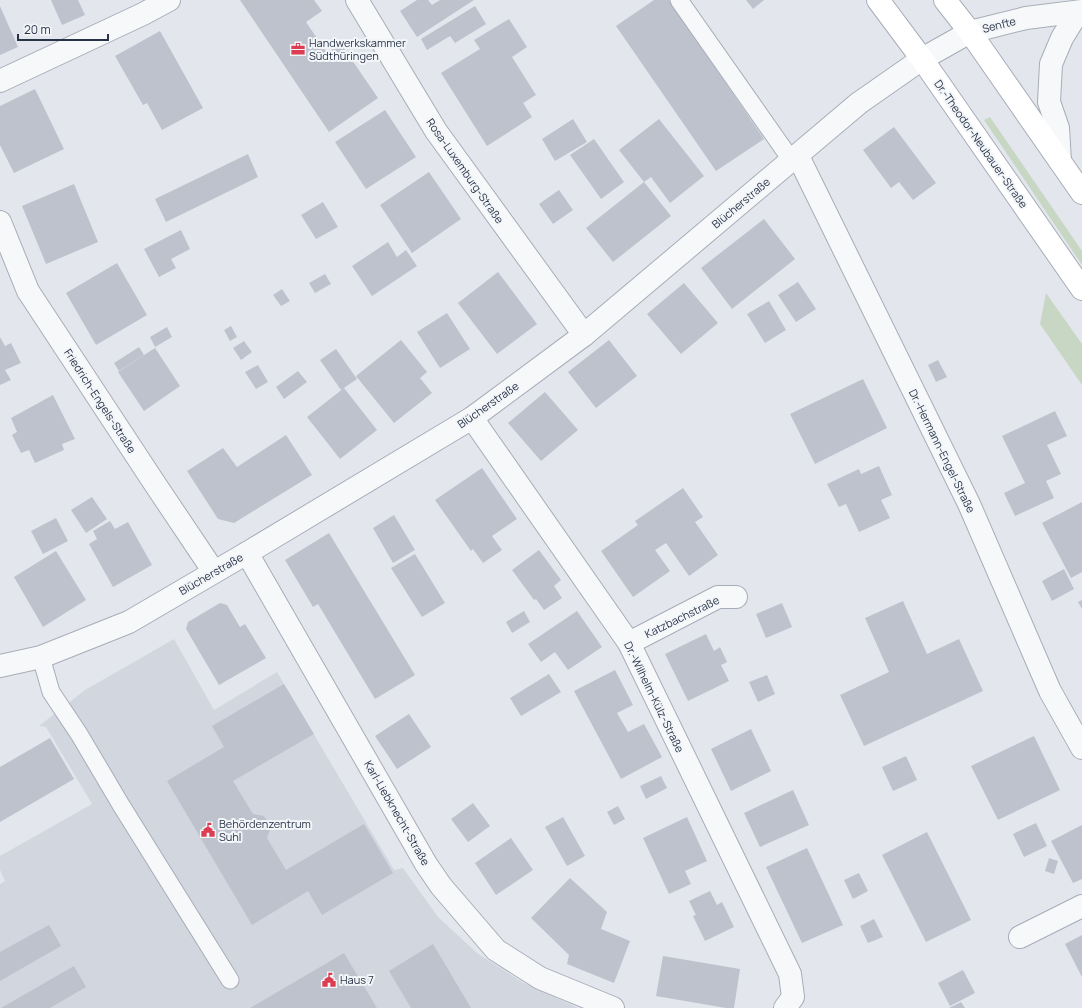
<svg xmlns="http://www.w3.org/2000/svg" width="1082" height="1008" viewBox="0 0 1082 1008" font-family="Manrope,sans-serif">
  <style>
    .built { fill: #d1d6df }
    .green { fill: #c8d7c3 }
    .building { fill: #bdc2cd }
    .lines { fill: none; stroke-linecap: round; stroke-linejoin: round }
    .service-casing { stroke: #a7adb8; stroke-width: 19 }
    .minor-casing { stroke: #a7adb8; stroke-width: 24 }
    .tertiary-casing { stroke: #a7adb8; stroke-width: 24 }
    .secondary-casing { stroke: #a7adb8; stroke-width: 24 }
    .service { stroke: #f7f8fa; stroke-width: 17 }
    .minor { stroke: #f7f8fa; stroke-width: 22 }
    .tertiary { stroke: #f7f8fa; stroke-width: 22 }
    .secondary { stroke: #fff; stroke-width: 22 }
    .labels { text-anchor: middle; stroke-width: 4; stroke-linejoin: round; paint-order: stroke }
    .street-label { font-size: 11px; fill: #293347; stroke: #f3f6f9 }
    .poi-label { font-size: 11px; fill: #293347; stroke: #f3f6f9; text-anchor: start }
  </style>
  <rect width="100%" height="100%" fill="#e3e7ed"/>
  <polygon class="built" points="174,639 214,710 277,672 394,870 403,868 438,917 477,953 522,982 578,1008 0,1008 0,884 5,881 0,870 0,856 92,804 46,727 39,726 85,690"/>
  <g class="green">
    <polygon points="990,117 1082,251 1082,265 984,120"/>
    <polygon points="1046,293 1082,344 1082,385 1040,324"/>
  </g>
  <g class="building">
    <polygon points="51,0 78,0 85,15 62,25"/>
    <polygon points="240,0 314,0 322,11 306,22 327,53 341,44 378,98 329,132"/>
    <polygon points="417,0 428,0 432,5 440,0 474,0 417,37 400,11"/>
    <polygon points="654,0 669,0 764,139 716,171 616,26"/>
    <polygon points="746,0 764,0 753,9"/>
    <polygon points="0,6 18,47 0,55"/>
    <polygon points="475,6 486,24 455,43 450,36 427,50 421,39"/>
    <polygon points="509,19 527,47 512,57 536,95 523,103 532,117 487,146 441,73 480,49 474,40"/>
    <polygon points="160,31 203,108 162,130 147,103 143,105 115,56"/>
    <polygon points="35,89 64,149 14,173 0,145 0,106"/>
    <polygon points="385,110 416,157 366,189 335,142"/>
    <polygon points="573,119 587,142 555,161 542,139"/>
    <polygon points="659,119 704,176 670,203 651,177 644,182 671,216 613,262 586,228 644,182 619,150"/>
    <polygon points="894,127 936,183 913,200 899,182 891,188 863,150"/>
    <polygon points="594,139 624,182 601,199 570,155"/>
    <polygon points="248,154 258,177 166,222 155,199"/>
    <polygon points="429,172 461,219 412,253 380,205"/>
    <polygon points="74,184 98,242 46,264 22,206"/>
    <polygon points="559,190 573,210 553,224 539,204"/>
    <polygon points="323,202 338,227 316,239 301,215"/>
    <polygon points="764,219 795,259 732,309 701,268"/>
    <polygon points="181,230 190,249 171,259 176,268 159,277 144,249"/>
    <polygon points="388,242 397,257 406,250 417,266 372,296 352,266"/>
    <polygon points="117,263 147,315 96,345 66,293"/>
    <polygon points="498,272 537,324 497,354 458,303"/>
    <polygon points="325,274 331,284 315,293 309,283"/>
    <polygon points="798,282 816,309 796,322 778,295"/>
    <polygon points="684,283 718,323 681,354 647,314"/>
    <polygon points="282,289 290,301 281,306 273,295"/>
    <polygon points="769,301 786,330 765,343 747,314"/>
    <polygon points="447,313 470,349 440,368 417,332"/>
    <polygon points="231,326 237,337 230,341 224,330"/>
    <polygon points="167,327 172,337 155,347 150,337"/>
    <polygon points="0,337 5,346 11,343 21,363 5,370 11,380 0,385"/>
    <polygon points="401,340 427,372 420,378 432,393 394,423 356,376"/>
    <polygon points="609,340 637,376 596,408 568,372"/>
    <polygon points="244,341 252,352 241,360 233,348"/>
    <polygon points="139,347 144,355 119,371 114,363"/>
    <polygon points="155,348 180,386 144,411 118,372"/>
    <polygon points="336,349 357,379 341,390 320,360"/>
    <polygon points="938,360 947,377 936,382 928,365"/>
    <polygon points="258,365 268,382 256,389 245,372"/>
    <polygon points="298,371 307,382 284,399 276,387"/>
    <polygon points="863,379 887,428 815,464 790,414"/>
    <polygon points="344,388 377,430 340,459 307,417"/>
    <polygon points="545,392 578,430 541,461 508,423"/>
    <polygon points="53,395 75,439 62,444 64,450 35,463 29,450 21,453 12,435 17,432 11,418"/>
    <polygon points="1055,411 1067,436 1047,445 1061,474 1046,481 1054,498 1015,516 1004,493 1025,483 1002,436"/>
    <polygon points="286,435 312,475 234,523 218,519 187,471 223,448 237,467"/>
    <polygon points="879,466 892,495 881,500 890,518 859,532 846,504 839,507 827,484 859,469 861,474"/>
    <polygon points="482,468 517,519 492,536 502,550 483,563 473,549 471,551 435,500"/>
    <polygon points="683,488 703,517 695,522 718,555 689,576 666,543 655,550 670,571 633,597 601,551 638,525 635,521"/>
    <polygon points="92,497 107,519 86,533 71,510"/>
    <polygon points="1082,502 1082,572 1071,578 1042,523"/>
    <polygon points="394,515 415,550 393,563 373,528"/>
    <polygon points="56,518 68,541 43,554 31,531"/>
    <polygon points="110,521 115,529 128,522 152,565 113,587 89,544 97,539 93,531"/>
    <polygon points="329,533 415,675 375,699 318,604 313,607 285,560"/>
    <polygon points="539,550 561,580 554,586 562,598 544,610 536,599 534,600 512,570"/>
    <polygon points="56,551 86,600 43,627 14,577"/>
    <polygon points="415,554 445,603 422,617 391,568"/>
    <polygon points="1064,569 1074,589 1052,601 1042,581"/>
    <polygon points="1082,600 1082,609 1078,602"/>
    <polygon points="903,601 927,654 959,639 983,691 864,746 840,695 889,672 865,618"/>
    <polygon points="220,603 227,605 240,627 245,624 266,658 219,685 186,629 188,622"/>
    <polygon points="782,603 792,627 766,638 756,614"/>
    <polygon points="524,611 530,622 512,633 506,622"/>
    <polygon points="577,611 602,647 568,670 555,652 541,662 528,644"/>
    <polygon points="706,634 714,651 720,647 727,662 721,665 729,681 688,701 665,654"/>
    <polygon points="615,670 633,705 617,713 628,732 644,724 662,757 621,779 574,691"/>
    <polygon points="549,674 561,692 521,716 510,698"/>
    <polygon points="767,675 775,694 758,702 749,682"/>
    <polygon points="284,684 314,734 233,781 253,814 264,816 271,827 267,838 286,870 364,824 393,873 322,915 308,891 252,925 167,781 224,747 212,726"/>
    <polygon points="409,714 431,747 397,769 375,736"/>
    <polygon points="751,729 771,771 731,791 711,749"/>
    <polygon points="1034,736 1060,790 998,820 971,766"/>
    <polygon points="50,738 74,779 0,822 0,767"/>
    <polygon points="906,756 917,780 893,791 882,767"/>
    <polygon points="661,776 667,788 646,799 640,786"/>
    <polygon points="793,790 809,825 760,847 744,813"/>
    <polygon points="473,803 490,826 468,842 451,819"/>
    <polygon points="618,806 625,819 614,825 607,812"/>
    <polygon points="563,817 585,856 567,866 545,827"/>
    <polygon points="687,817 707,861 685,871 691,884 669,894 643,838"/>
    <polygon points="1036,823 1047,846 1024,857 1013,834"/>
    <polygon points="1082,825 1082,879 1073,883 1051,841"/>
    <polygon points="927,832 971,920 926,942 882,855"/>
    <polygon points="511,838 533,870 496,895 475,863"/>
    <polygon points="807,848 843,925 802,943 766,867"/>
    <polygon points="1049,858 1058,861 1054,874 1045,871"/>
    <polygon points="859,873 868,891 853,899 844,880"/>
    <polygon points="570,878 607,912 601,929 630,941 614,983 567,964 569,955 531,918"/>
    <polygon points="710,891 717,905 722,902 734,927 705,941 693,916 696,915 689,901"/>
    <polygon points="874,919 883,937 868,943 860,926"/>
    <polygon points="49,925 61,946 0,981 0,952"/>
    <polygon points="1082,935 1082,977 1065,944"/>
    <polygon points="433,944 471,1008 411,1008 389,971"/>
    <polygon points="344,953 377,1008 250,1008"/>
    <polygon points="663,956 740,969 734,1008 726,1008 656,996"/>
    <polygon points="74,966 86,987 50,1008 1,1008"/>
    <polygon points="963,970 975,993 950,1006 938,983"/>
    <polygon points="961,1002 965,1008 949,1008"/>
  </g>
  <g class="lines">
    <defs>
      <g id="service">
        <polyline points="679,0 792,161"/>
        <polyline points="41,657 51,692 79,734 121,805 230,980"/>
      </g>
      <g id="minor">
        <polyline points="357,0 436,131 584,335"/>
        <polyline points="970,32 1026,18 1082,11"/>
        <polyline points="0,81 143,14 169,0"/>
        <polyline points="798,156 969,504 1050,691 1082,748"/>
        <polyline points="1060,161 1058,128 1049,102 1051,64 1062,38 1078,12"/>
        <polyline points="0,222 28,291 153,481 214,572"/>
        <polyline points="472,418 629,643 790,974 793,997 785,1008"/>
        <polyline points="247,553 426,864 441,886 496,950 540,978 613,1008"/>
        <polyline points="629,643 718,597 736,597"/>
        <polyline points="0,666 41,657 129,622 247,553 472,418 584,335 859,103 922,59"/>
        <polyline points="1020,937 1082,906"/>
      </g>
      <polyline id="tertiary" points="922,59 970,32"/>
      <g id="secondary">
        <polyline points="878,0 922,59 1082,289"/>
        <polyline points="945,0 970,32 1082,193"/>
      </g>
    </defs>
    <use href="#service" class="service-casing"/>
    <use href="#minor" class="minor-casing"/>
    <use href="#tertiary" class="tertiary-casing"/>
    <use href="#secondary" class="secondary-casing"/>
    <use href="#service" class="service"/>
    <use href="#minor" class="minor"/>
    <use href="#tertiary" class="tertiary"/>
    <use href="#secondary" class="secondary"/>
  </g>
  <defs>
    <symbol id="office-bare" viewBox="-9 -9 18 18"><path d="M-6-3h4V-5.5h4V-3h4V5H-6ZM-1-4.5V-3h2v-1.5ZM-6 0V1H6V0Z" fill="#dd3d51" stroke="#f3f6f9" stroke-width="2.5" paint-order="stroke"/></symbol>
    <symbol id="civic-bare" viewBox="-9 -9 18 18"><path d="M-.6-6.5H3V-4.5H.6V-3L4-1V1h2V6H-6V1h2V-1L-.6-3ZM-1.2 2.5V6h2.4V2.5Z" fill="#dd3d51" stroke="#f3f6f9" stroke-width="2.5" paint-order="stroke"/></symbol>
  </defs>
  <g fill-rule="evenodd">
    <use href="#office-bare" x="288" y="39" width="20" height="20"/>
    <use href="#civic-bare" x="198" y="820" width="20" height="20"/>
    <use href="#civic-bare" x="319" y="970" width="20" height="20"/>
  </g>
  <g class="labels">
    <g class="street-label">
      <text transform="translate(999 25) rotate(-14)" y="4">Senfte</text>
      <text transform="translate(981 144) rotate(55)" y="4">Dr.-Theodor-Neubauer-Straße</text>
      <text transform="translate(465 171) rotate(55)" y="4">Rosa-Luxemburg-Straße</text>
      <text transform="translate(741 203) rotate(-40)" y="4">Blücherstraße</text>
      <text transform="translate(100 401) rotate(57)" y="4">Friedrich-Engels-Straße</text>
      <text transform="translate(488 405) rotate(-35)" y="4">Blücherstraße</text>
      <text transform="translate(942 451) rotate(64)" y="4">Dr.-Hermann-Engel-Straße</text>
      <text transform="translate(211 574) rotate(-30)" y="4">Blücherstraße</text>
      <text transform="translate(682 617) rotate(-26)" y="4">Katzbachstraße</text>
      <text transform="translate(654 697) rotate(64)" y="4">Dr.-Wilhelm-Külz-Straße</text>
      <text transform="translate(397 813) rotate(60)" y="4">Karl-Liebknecht-Straße</text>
    </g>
    <g class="poi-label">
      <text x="309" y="47">Handwerkskammer<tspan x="309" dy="13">Südthüringen</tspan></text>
      <text x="219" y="828">Behördenzentrum<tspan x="219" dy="13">Suhl</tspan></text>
      <text x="340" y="984">Haus 7</text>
    </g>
  </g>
  <path d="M18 34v6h90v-6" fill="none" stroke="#293347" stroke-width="2"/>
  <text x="24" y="34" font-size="12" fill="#293347" stroke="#f3f6f9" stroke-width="3" paint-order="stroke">20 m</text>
</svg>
